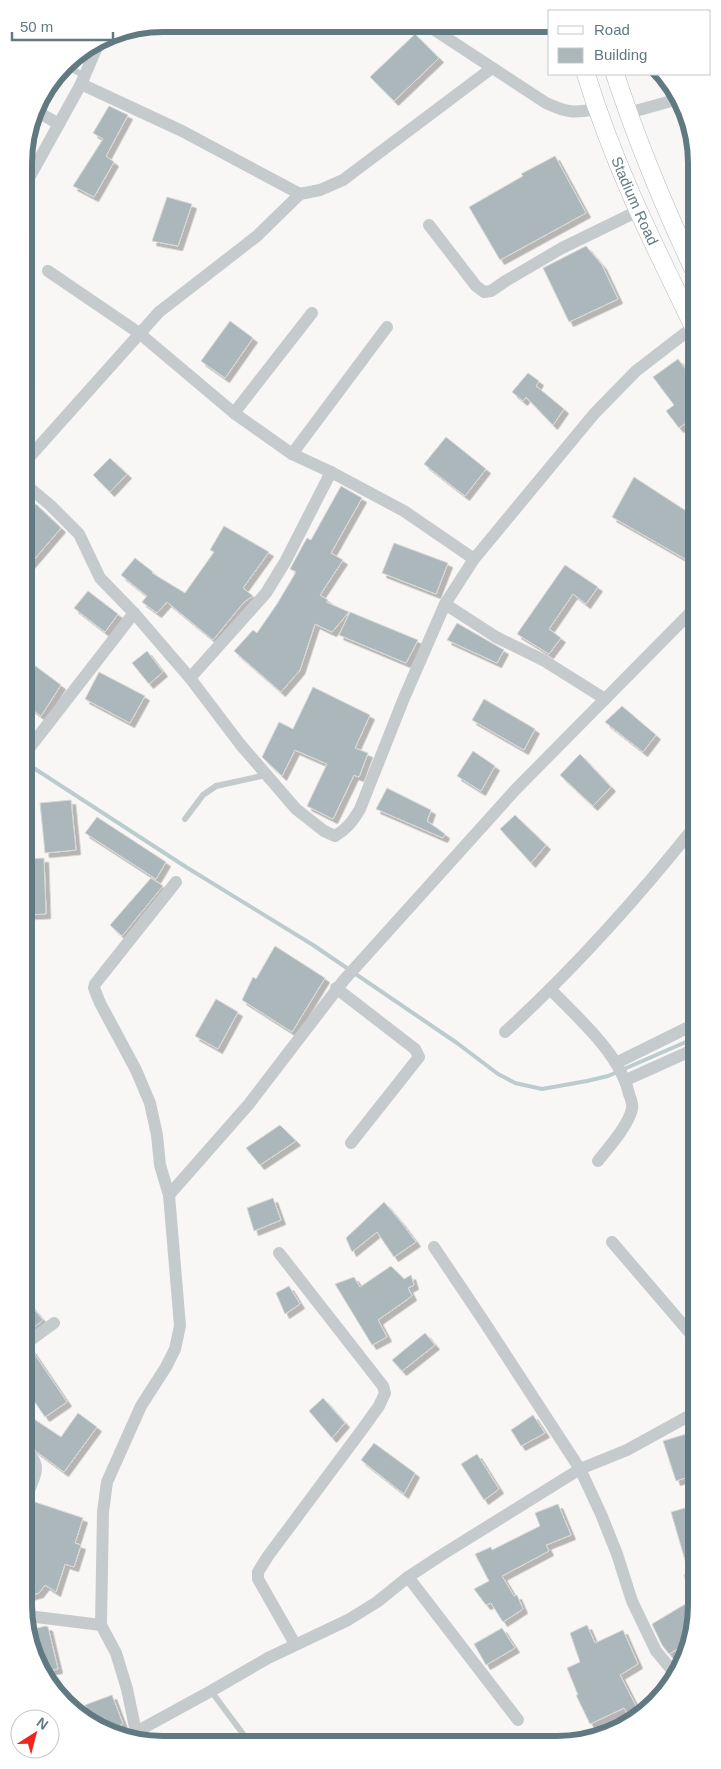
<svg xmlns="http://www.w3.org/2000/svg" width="721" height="1769" viewBox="0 0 721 1769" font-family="Arial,sans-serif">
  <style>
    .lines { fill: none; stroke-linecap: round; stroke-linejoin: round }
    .stream { stroke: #bccbcd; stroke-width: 4 }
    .building { fill: #abb7ba; stroke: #d9d9d7; filter: url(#shadow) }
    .secondary-casing { stroke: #b5bdc0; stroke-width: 19 }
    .lane { stroke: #c5cbcd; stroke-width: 6 }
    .street { stroke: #c5cbcd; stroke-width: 12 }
    .secondary { stroke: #fff; stroke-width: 18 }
    .labels { text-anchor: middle; stroke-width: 5; stroke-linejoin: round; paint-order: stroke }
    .street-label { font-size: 15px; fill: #617a82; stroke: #fff }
    .rim { fill: none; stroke: #617a82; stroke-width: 6 }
  </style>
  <defs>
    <filter id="shadow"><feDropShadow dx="4.5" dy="4.5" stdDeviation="0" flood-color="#0004"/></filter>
  </defs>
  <rect width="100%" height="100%" fill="#f8f7f5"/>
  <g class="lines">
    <g class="stream">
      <polyline points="25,404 31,412 33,422 25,432"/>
      <polyline points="26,763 186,867 313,945 457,1043 498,1074 515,1083 542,1089 587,1081 608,1076 695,1038"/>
    </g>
  </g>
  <g class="building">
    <polygon points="415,34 439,58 394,101 370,77"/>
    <polygon points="109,106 128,115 106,156 114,162 94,197 73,186 103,139 93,133"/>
    <polygon points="555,156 586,213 500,260 469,207 523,176 521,174"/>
    <polygon points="167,197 192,204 178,246 152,241"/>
    <polygon points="586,246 602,265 618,299 569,322 543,268"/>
    <polygon points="230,321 253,338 225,378 201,361"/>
    <polygon points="678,359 693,379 693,418 679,428 666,411 674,405 653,377"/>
    <polygon points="528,373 539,381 536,386 564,409 553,425 526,397 523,401 512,392"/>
    <polygon points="446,437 486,469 465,496 424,464"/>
    <polygon points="110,458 127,474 110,492 93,475"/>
    <polygon points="634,477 694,516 694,564 612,517"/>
    <polygon points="341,486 362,498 331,553 343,560 320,595 328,600 326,602 349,612 332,632 315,624 300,670 281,692 234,651 253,630 257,633 277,604 296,572 290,569 303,545 307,538 311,540"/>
    <polygon points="36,504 61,528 25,570 25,506 30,510"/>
    <polygon points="224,526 269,552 243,588 253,596 244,602 213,640 167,602 157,613 142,602 147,596 121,575 135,558 153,572 152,573 185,593 214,552 210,550"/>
    <polygon points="394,543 448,563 436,594 382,573"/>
    <polygon points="565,565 598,587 586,604 573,594 549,629 561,638 549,654 517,634"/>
    <polygon points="88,591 118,614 105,632 74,608"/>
    <polygon points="350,612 418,640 406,663 339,635"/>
    <polygon points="457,623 504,650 497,663 447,640"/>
    <polygon points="147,651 163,672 149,684 132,663"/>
    <polygon points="26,659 61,685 41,716 26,705"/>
    <polygon points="99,672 145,696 130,723 85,699"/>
    <polygon points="313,687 370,715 355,748 368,753 359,777 354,775 333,819 307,806 327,764 295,750 282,776 262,757 279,722 293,729"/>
    <polygon points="484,699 535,729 524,750 472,720"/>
    <polygon points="622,706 656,735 643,752 605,722"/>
    <polygon points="473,751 495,766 481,791 457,776"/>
    <polygon points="580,754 611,787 593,806 560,775"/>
    <polygon points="387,788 431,810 427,821 445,834 443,838 376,809"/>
    <polygon points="71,800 76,850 45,853 40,803"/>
    <polygon points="515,815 546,845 531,863 500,829"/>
    <polygon points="97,817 166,862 156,879 85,833"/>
    <polygon points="44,858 46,914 26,915 26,859"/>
    <polygon points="151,878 163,886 122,936 110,925"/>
    <polygon points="275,946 325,978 292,1032 242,1000 253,977 256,979"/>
    <polygon points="216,999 238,1012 218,1049 195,1036"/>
    <polygon points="280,1125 296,1141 260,1165 246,1148"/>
    <polygon points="273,1198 281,1220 254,1231 247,1208"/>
    <polygon points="384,1202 401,1222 416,1242 394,1257 377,1232 352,1252 346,1238"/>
    <polygon points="391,1266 404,1279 411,1275 414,1285 408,1288 412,1296 378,1320 387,1337 372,1345 335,1284 354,1277 360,1287"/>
    <polygon points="289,1286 300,1304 285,1314 276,1293"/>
    <polygon points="27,1301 43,1320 28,1332 28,1328"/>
    <polygon points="425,1333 435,1345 402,1371 392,1360"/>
    <polygon points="31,1349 67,1402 45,1417 28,1392 28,1350"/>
    <polygon points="323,1398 345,1423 332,1438 309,1411"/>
    <polygon points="78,1413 97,1427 64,1472 33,1449 28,1447 28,1415 61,1437"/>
    <polygon points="533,1415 545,1433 521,1446 511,1430"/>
    <polygon points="696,1431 697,1474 676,1481 663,1441"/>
    <polygon points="374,1443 415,1473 404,1494 361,1460"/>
    <polygon points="477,1454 499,1489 484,1500 461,1464"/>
    <polygon points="32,1501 83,1518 75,1543 81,1545 74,1567 65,1564 56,1592 45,1585 39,1593 28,1596 28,1514"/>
    <polygon points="558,1504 571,1535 546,1545 549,1551 502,1576 514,1596 517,1595 523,1609 503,1622 491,1603 486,1605 474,1589 489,1581 475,1554 491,1547 492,1550 540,1526 535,1513"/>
    <polygon points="692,1506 697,1521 697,1614 691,1641 669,1654 662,1645 652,1624 692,1600 684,1575 689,1574 671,1512"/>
    <polygon points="587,1625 595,1643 623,1630 638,1664 620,1675 639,1712 630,1718 624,1708 590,1724 576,1695 578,1695 567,1668 580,1662 570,1633"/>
    <polygon points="46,1626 48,1627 58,1669 46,1671 28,1641 28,1630"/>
    <polygon points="502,1628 515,1648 486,1665 474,1644"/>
    <polygon points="112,1695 123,1724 111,1729 79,1712 87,1708 85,1705"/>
  </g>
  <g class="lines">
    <defs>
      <g id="secondary">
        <path id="s1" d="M586,74C613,163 652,241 693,325"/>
        <path d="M615,74C637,141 663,204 693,268"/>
      </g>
    </defs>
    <use href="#secondary" class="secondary-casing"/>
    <g class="lane">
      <polyline points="66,66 85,76"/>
      <polyline points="185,819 203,795 216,786 266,775"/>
      <polyline points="211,1691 249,1742"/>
    </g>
    <g class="street">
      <path d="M427,25L546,103C568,113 573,113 597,109"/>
      <polyline points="81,84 182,131 300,194"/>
      <polyline points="36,111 59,124"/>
      <polyline points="628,113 675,100"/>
      <polyline points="24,187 81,84 100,40"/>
      <polyline points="429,225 476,286 484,292 491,291 504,282 562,248 638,211"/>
      <polyline points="48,271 139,333 234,413 292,454 331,472 404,511 474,559"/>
      <polyline points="234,413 312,313"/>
      <polyline points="292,454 387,327"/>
      <polyline points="25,462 159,312 257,236 300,194 320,190 343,180 492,68"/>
      <path d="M25,484L50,505L79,534L100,578L134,613L190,678L240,744L296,809L324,831L335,836C347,829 353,821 360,809L404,698L445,604L474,559L594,414L636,371L693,327"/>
      <polyline points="445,604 496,637 543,660 605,699"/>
      <polyline points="190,678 266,593 285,562 331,472"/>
      <polyline points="27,751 134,613"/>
      <polyline points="336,988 415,1049 419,1057 351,1143"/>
      <path d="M551,990C579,1019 620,1054 629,1094C631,1099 633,1105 632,1109C628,1126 609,1147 598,1161"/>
      <path d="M505,1032C575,968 635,901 695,826"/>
      <polyline points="616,1063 695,1024"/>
      <polyline points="626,1080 695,1049"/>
      <polyline points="169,1195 249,1104 344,980 516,789 694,609"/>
      <polyline points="612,1242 696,1340"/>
      <polyline points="434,1247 483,1320 580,1469 601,1514 617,1554 632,1601 656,1651 676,1675"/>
      <polyline points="279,1253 383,1386 385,1393 379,1406 364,1427 268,1556 258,1572 258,1579 295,1644"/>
      <polyline points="28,1342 54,1323"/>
      <path d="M28,1455C43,1464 33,1480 28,1493"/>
      <polyline points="408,1577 518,1720"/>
      <polyline points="28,1616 101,1625 116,1653 127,1689 136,1732 133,1741"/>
      <polyline points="101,1625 103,1512 107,1482 141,1406 166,1367 175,1349 180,1326 169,1195 160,1165 157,1135 150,1103 136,1070 100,1003 94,988 95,984 176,882"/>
      <polyline points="136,1732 211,1691 268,1658 348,1620 377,1602 408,1577 440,1556 580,1469 627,1450 696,1412"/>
    </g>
    <use href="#secondary" class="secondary"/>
  </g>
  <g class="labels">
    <g class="street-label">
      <text dy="5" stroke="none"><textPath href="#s1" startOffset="136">Stadium Road</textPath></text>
    </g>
  </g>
  <path d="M0 0H721V1769H0ZM163 32H557A131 131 0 0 1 688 163V1605A131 131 0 0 1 557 1736H163A131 131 0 0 1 32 1605V163A131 131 0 0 1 163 32Z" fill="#fff" fill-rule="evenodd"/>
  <path class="rim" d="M163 32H557A131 131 0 0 1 688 163V1605A131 131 0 0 1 557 1736H163A131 131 0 0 1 32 1605V163A131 131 0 0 1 163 32Z"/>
  <rect x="548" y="10" width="162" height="65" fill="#ffffff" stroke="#c0cacd"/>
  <rect x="558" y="26" width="25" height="8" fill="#ffffff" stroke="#c0cacd"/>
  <text x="594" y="35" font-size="15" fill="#617a82">Road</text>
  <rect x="558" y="48" width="25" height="15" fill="#abb7ba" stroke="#c0cacd"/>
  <text x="594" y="60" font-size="15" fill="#617a82">Building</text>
  <g transform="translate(35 1734) rotate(36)"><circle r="24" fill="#ffffff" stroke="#c0cacd"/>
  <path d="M0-4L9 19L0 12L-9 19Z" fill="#ee261f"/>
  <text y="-8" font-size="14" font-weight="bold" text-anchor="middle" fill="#617a82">N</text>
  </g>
  <path d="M12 32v8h101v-8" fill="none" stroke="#617a82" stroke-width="2.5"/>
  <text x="20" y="32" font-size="15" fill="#617a82" stroke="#ffffff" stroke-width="4" paint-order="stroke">50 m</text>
</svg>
